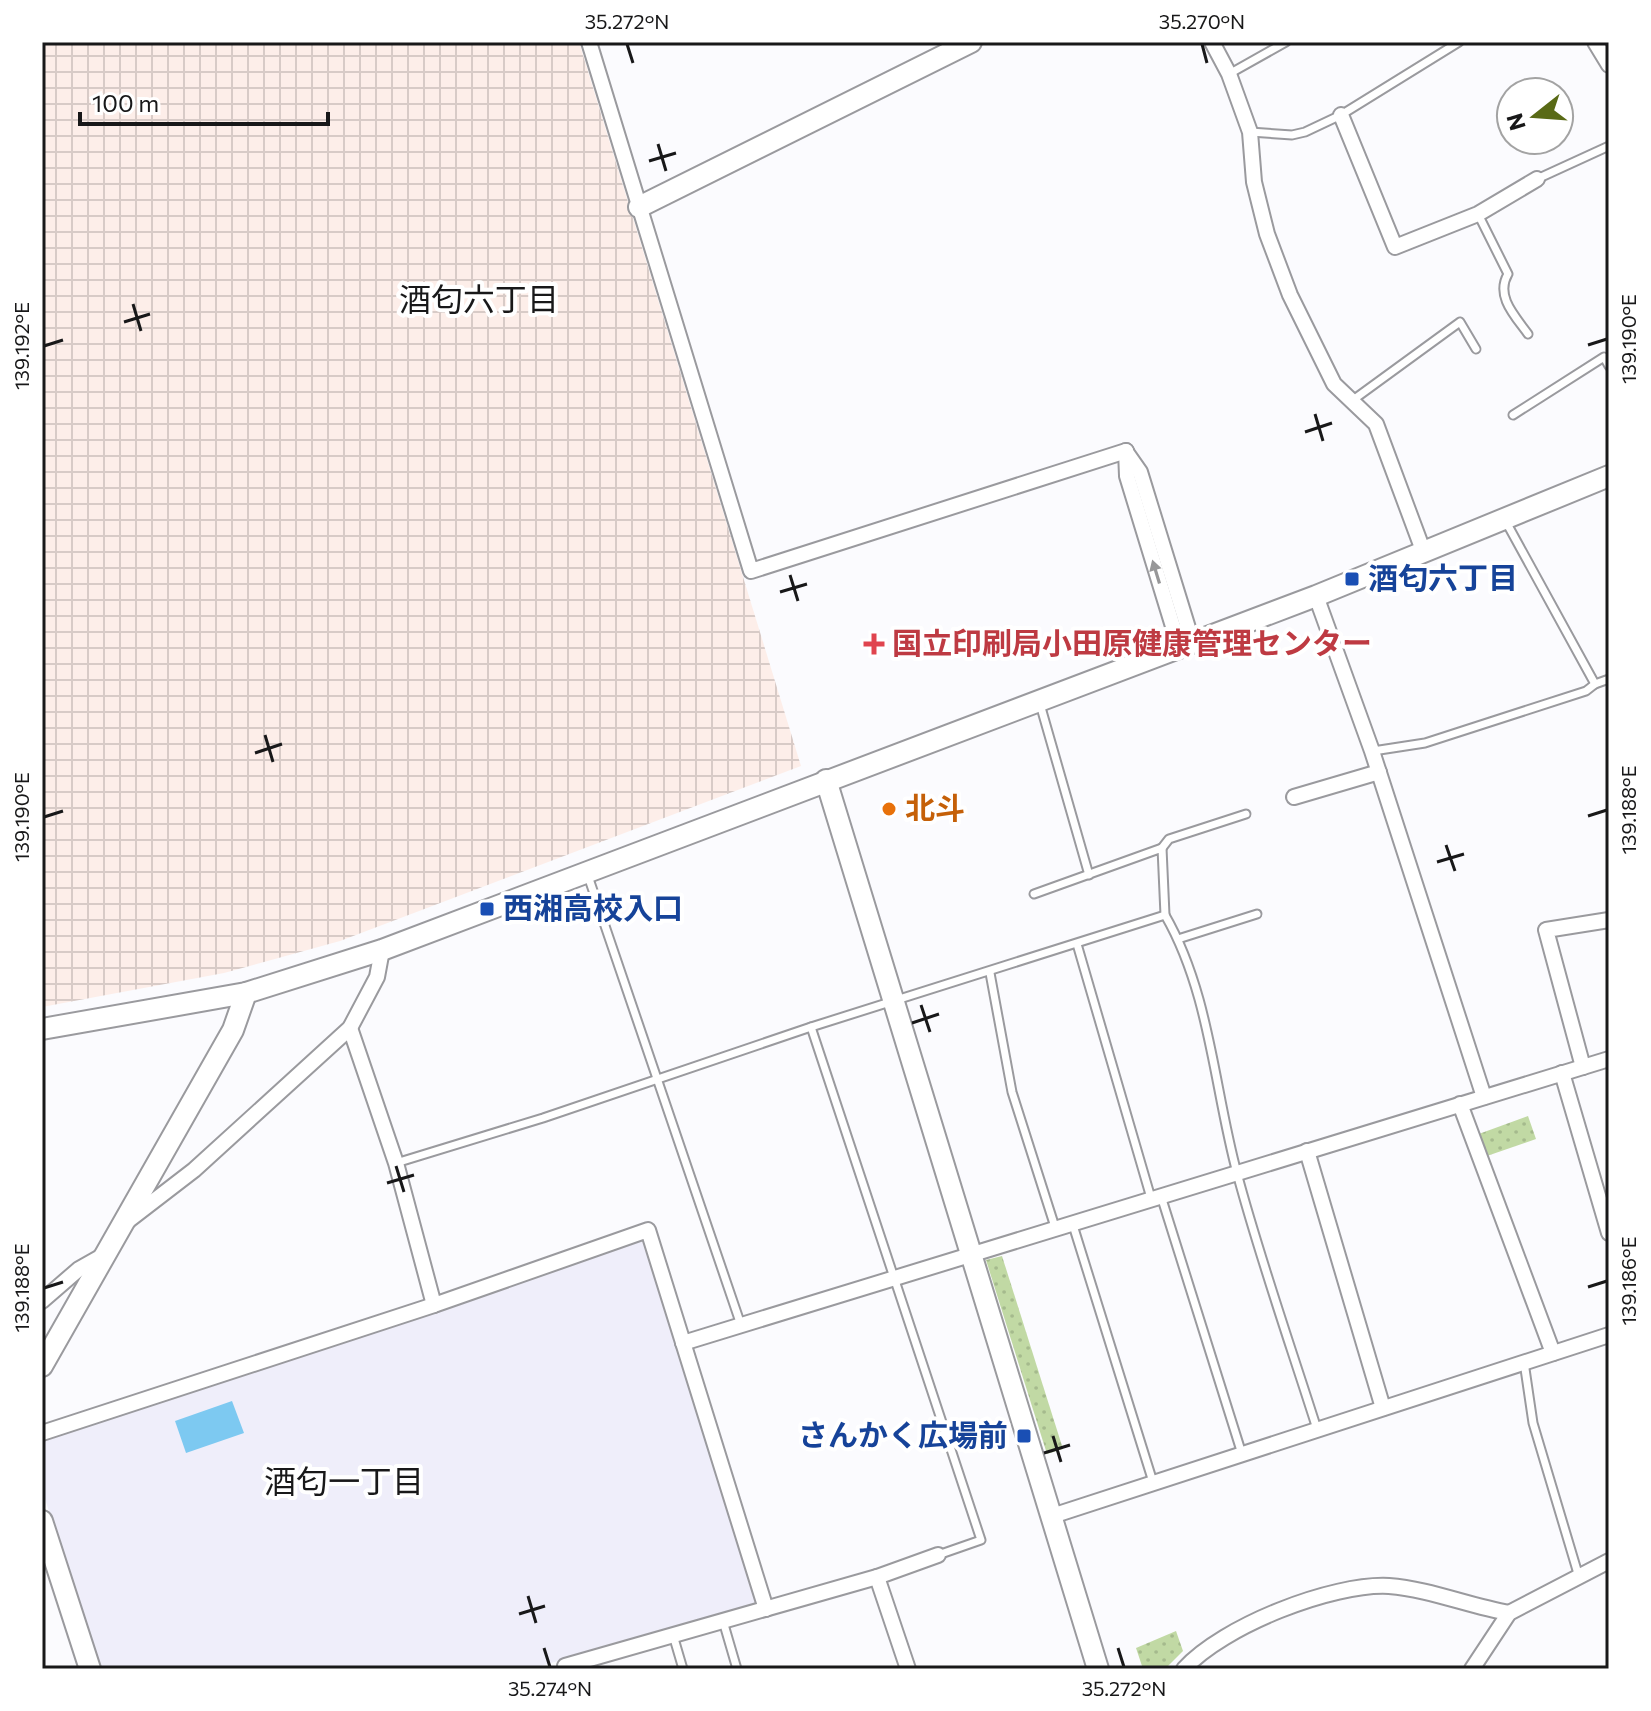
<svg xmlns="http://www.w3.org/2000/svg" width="1651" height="1711" viewBox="0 0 1651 1711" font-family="Commissioner,'Noto Sans JP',sans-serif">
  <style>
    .built { fill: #efeefa }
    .industrial { fill: url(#industrial-grid) }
    .green { fill: url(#green-dots) }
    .water { fill: #7dc9f1 }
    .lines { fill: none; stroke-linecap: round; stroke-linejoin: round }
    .lane-casing { stroke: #9a9a9e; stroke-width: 11 }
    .street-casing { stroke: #9a9a9e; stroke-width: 18 }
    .secondary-casing { stroke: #9a9a9e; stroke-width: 24 }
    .lane { stroke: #fff; stroke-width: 7 }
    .street { stroke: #fff; stroke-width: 14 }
    .secondary { stroke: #fff; stroke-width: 20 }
    .oneway { fill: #979798 }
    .ticks { fill: none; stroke: #181819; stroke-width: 3 }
    .transit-dot { fill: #1a4fb4; stroke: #fff; stroke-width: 3 }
    .health-dot { fill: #e0444e; stroke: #fff; stroke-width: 3 }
    .food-dot { fill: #e8710a; stroke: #fff; stroke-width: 3 }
    .labels { text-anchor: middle; stroke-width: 8; stroke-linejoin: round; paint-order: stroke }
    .transit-label { font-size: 30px; font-weight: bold; fill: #164399; stroke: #fff; text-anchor: start }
    .health-label { font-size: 30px; font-weight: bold; fill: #be3a42; stroke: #fff; text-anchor: start }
    .food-label { font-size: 30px; font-weight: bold; fill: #c56008; stroke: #fff; text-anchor: start }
    .neighbourhood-label { font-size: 32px; fill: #181819; stroke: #fff }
    .neatline { fill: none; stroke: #181819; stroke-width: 3 }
    .ticks-label { font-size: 20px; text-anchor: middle; fill: #181819 }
  </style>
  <defs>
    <pattern id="industrial-grid" width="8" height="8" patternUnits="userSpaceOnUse" patternTransform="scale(2)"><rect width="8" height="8" fill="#fdeee9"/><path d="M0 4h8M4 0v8" fill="none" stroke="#d8cbc7"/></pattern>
    <pattern id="green-dots" width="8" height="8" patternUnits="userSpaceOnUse" patternTransform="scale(2)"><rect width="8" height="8" fill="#c1d9a4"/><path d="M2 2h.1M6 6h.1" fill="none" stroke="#a5ba8d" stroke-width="1.8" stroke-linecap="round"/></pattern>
  </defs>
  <rect width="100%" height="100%" fill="#fbfbfe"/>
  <polygon class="built" points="635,1232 640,1235 761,1599 758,1606 529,1669 98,1669 42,1489 42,1440"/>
  <polygon class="industrial" points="42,42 579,42 801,766 340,941 224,973 42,1007"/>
  <g class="green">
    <polygon points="1528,1116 1536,1139 1484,1157 1476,1135"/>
    <polygon points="1002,1256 1063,1449 1047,1454 986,1260"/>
    <polygon points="1176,1631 1183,1651 1165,1669 1143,1669 1136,1648"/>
  </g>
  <polygon class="water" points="232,1401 244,1433 186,1453 175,1421"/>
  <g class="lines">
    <defs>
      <g id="lane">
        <polyline points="1229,74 1286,42"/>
        <polyline points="1250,132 1292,135 1305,132 1341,115 1459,42"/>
        <polyline points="1537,179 1609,146"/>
        <path d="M1478,214L1508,274C1495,296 1515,316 1528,334"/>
        <polyline points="1353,400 1460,322 1476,349"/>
        <polyline points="1513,415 1604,357 1609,366"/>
        <polyline points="1505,520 1595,684 1609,679"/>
        <polyline points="1040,704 1089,875"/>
        <polyline points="1373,751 1425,743 1586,691 1595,684"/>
        <polyline points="1162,848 1169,839 1246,814"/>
        <polyline points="587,873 741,1325"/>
        <polyline points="1034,894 1162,848 1165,915"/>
        <polyline points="1178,939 1257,914"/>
        <polyline points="1077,944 1151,1198"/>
        <polyline points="990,973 1012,1092 1055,1227"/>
        <polyline points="811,1027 981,1540 938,1555"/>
        <path d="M396,1163L543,1118L811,1027L1165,915C1210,993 1214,1088 1237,1173C1260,1259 1290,1344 1317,1429"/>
        <polyline points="1161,1196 1242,1454"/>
        <polyline points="1072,1222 1153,1482"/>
        <polyline points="1524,1362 1533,1423 1579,1577"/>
        <polyline points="723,1621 737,1669"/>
        <polyline points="673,1635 683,1669"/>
      </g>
      <g id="street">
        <polyline points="589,42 751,571 1126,451"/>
        <polyline points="1212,42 1229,74 1250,132 1254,182 1267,234 1290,295 1334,384 1376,424 1424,553"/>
        <polyline points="1595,42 1609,65"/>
        <polyline points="1341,115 1395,247 1478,214 1537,179"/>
        <polyline points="1126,451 1127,476 1179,646"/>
        <polyline points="1126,452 1140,472 1192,641"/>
        <polyline points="1316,596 1372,751 1484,1097"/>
        <polyline points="1294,797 1379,772"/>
        <polyline points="350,1028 396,1163 434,1305 648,1230 766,1609"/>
        <polyline points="1583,1067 1546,930 1609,920"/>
        <polyline points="1562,1073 1609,1233"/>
        <polyline points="1460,1104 1553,1353"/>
        <polyline points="1307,1151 1383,1408"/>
        <polyline points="129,1220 194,1170 350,1028 377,977 382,950"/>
        <polyline points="42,1301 79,1269 102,1256"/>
        <polyline points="683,1343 1609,1059"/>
        <polyline points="42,1433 434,1305"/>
        <polyline points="1052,1516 1609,1335"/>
        <polyline points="565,1666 877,1577"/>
        <polyline points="908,1669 877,1577 938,1555"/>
        <path d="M1184,1669C1223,1626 1332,1583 1389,1586C1429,1589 1469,1606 1509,1613"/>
        <polyline points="1472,1669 1509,1613 1609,1561"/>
      </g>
      <g id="secondary">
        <polyline points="639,207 971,42"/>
        <polyline points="826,780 1098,1669"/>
        <polyline points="42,1029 246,993 382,950 1316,596 1609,476"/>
        <polyline points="42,1366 233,1030 246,993"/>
        <polyline points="42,1521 90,1669"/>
      </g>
    </defs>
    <use href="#lane" class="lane-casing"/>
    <use href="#street" class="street-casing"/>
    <use href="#secondary" class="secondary-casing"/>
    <use href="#lane" class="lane"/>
    <use href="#street" class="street"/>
    <use href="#secondary" class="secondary"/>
  </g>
  <defs><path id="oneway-solid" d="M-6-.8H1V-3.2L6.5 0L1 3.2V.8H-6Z" transform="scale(2)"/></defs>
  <use class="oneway" href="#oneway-solid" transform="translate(1156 572) rotate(-107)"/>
  <path class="ticks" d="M627,44L633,63M1202,44L1207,63M658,144L666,171M649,161L676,153M133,304L141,331M124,322L150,314M1588,345L1607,339M44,346L63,340M1315,414L1323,441M1305,432L1332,423M790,575L798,601M780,592L807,584M265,735L273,762M255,753L282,744M1588,816L1607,810M44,817L63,811M1446,845L1455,871M1437,862L1464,854M921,1005L930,1032M912,1023L939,1014M396,1166L404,1192M387,1183L414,1175M1588,1287L1607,1281M44,1288L63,1282M1053,1436L1061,1462M1044,1453L1070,1445M528,1596L536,1623M519,1614L545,1606M544,1648L550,1667M1118,1648L1124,1667"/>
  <g class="transit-dot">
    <rect x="1344" y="571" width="16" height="16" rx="4"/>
    <rect x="479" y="901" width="16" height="16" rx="4"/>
    <rect x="1016" y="1428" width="16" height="16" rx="4"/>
  </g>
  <path class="health-dot" d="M870 632h8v8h8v8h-8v8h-8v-8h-8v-8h8z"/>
  <circle class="food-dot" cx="889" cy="809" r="8"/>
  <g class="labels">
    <g class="transit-label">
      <text x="1368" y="589">酒匂六丁目</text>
      <text x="503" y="919">西湘高校入口</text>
      <text x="1008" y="1446" text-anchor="end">さんかく広場前</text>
    </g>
    <g class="health-label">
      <text x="892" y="654">国立印刷局小田原健康管理センター</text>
    </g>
    <g class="food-label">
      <text x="905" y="819">北斗</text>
    </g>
    <g class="neighbourhood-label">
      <text x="479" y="311">酒匂六丁目</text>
      <text x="344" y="1493">酒匂一丁目</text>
    </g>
  </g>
  <rect width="1651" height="1711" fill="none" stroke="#ffffff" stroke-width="88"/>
  <g transform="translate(1535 116) rotate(253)"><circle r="38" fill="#ffffff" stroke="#a3a3a3" stroke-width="2"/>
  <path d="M0-6L14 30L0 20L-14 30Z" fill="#596a16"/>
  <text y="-12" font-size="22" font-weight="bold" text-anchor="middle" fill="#181819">N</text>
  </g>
  <path d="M80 112v12h248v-12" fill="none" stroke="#181819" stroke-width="4"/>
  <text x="92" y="112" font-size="24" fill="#181819" stroke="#ffffff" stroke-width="6" paint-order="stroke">100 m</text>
  <rect x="44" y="44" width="1563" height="1623" class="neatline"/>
  <g class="ticks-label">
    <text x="627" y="29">35.272°N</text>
    <text x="1202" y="29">35.270°N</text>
    <text transform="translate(1629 339) rotate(-90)" y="7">139.190°E</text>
    <text transform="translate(22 346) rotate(-90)" y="7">139.192°E</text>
    <text transform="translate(1629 810) rotate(-90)" y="7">139.188°E</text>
    <text transform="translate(22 817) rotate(-90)" y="7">139.190°E</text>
    <text transform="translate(1629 1281) rotate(-90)" y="7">139.186°E</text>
    <text transform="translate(22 1288) rotate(-90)" y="7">139.188°E</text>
    <text x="550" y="1696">35.274°N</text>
    <text x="1124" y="1696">35.272°N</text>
  </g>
</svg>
